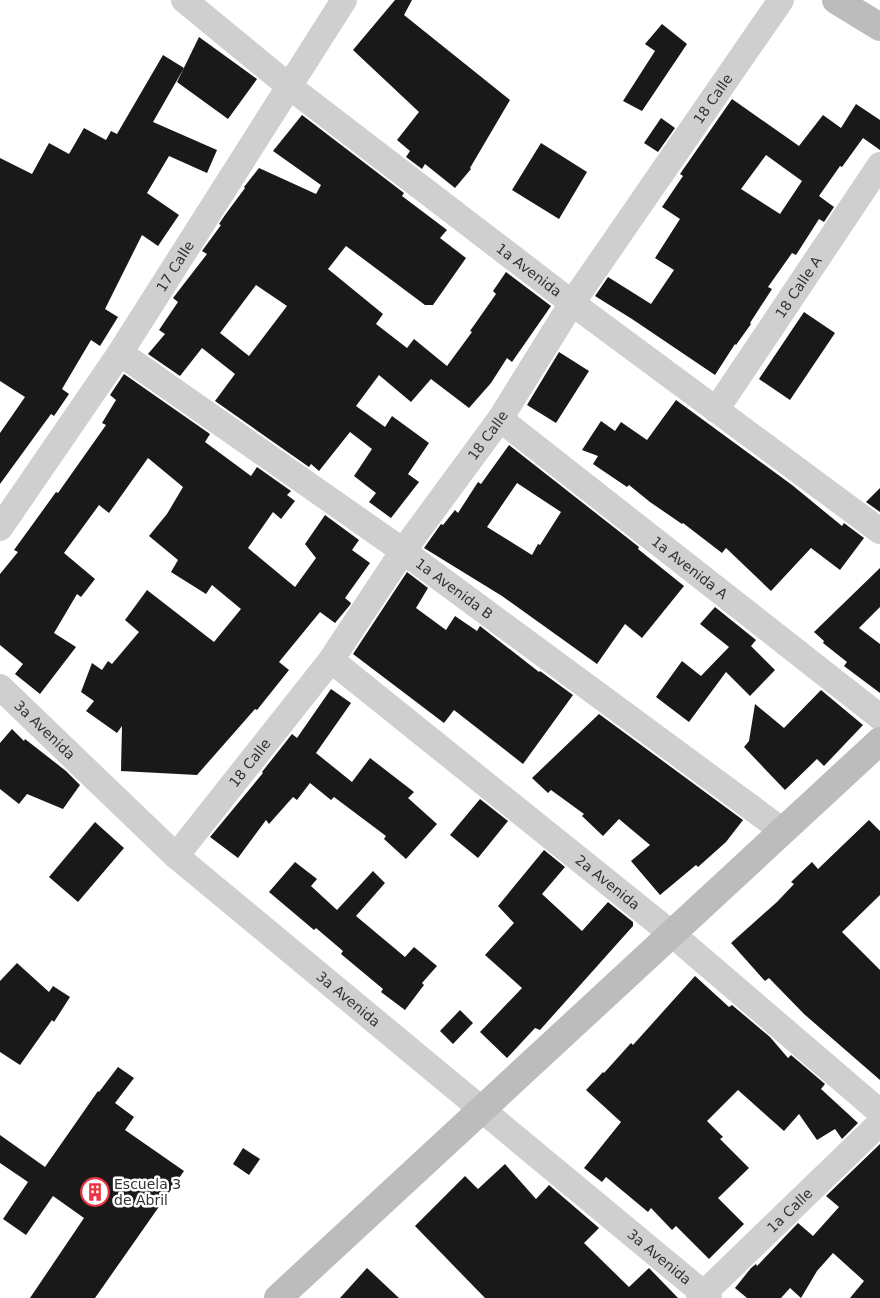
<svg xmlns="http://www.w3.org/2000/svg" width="880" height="1298" viewBox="0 0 880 1298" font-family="'DejaVu Sans',sans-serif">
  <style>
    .building { fill: #191919; fill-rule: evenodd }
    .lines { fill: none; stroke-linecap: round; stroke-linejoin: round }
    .street { stroke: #cfcfcf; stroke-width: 26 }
    .secondary { stroke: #bcbcbc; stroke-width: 28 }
    .labels { text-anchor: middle; stroke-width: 5; stroke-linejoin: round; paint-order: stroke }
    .street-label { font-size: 14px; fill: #323232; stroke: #fff }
    .poi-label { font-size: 14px; fill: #323232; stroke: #fff; text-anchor: start }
  </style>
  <rect width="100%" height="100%" fill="#fff"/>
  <g class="building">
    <polygon points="395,0 412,0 404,15 510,100 470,168 471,169 455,188 425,164 422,169 406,157 410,151 397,140 419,112 353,50"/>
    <polygon points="662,24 687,44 642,111 623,101 655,51 645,44"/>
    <polygon points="199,37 257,79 228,119 177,82"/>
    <polygon points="163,55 184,68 153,122 217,150 207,173 169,156 147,193 179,215 158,246 142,235 105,309 118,317 100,346 91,340 62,389 69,394 54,416 51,414 0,484 0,433 25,397 0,381 0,158 32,174 49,143 69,154 84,128 106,140 111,131 117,134"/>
    <path d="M732,99L799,146L823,115L841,128L856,104L880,120V150L863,138L842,167L840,166L819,196L834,207L824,222L819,219L796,255L792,253L768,287L772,289L750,323L751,324L736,345L735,344L715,375L632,319L595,296L608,277L651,304L674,270L655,258L680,219L662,207L683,176L680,174ZM766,155L802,181L780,214L741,189Z"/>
    <path d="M302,115L404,193L402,196L447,230L440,238L466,258L433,305H425L346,246L328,269L383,314L376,324L407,348L414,339L447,366L472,332L470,331L496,294L493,291L506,272L551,306L512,362L507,358L491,383L469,408L431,379L411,402L379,375L356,406L385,427L392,416L429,443L408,474L419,482L391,518L369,502L376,493L354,476L372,449L350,432L319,471L311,464L309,467L215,401L235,374L202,348L180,376L148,354L165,334L159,330L178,302L173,298L207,254L202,251L221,225L219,224L225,215L245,188L244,187L259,168L316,194L321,185L273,151ZM256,285L287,306L249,356L220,333Z"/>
    <polygon points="661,118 675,128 658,152 644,143"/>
    <polygon points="541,143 587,172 559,219 512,190"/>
    <polygon points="804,312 835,333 790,400 759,379"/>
    <polygon points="559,352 589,371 556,423 527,405"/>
    <polygon points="124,374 210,434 205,442 251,476 257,467 291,491 287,495 295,501 281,519 273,512 248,548 295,587 316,558 305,544 325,515 359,540 352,550 370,563 345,598 351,603 350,605 335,623 320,612 279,662 289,670 257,710 255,709 197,775 121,771 122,726 117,733 86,711 94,701 81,692 92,663 102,670 108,661 112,664 139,632 125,620 147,590 214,642 241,609 212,585 206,594 171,572 178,560 149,536 167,514 183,487 148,458 109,513 99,505 64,553 95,579 81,597 77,594 54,633 76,647 40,694 15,674 23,664 0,645 0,574 18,552 14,550 30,528 56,492 58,493 106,425 102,423 116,400 110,395"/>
    <polygon points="676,400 792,485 842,526 844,523 864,538 840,570 811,548 771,591 726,548 722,553 683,523 682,524 650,502 629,485 627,487 593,464 598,456 582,450 601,421 615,431 621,422 647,440"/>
    <path d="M509,445L639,547L638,549L684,586L642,638L625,624L597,664L502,596L424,548L441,524L443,525L455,510L458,513L478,482L481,484ZM517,483L561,512L540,545L538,544L532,555L487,527Z"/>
    <polygon points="880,488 880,512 866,502"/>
    <polygon points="880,568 880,607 859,628 880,644 880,693 844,666 847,662 823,643 824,641 814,632"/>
    <polygon points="407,572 428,588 416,608 446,630 455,616 477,631 480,626 539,672 540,671 573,695 523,764 454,710 444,723 353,654"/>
    <polygon points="715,607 756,640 751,646 775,670 750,696 726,672 689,722 656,697 682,661 701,676 729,647 700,624"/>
    <polygon points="331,689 351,703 316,753 352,782 370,758 414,792 408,798 437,824 406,859 384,839 386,836 334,797 331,800 310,783 297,800 293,797 269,824 266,820 238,858 210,837 263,773 262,772 292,734 297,738"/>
    <polygon points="821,690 863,725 824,766 817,759 785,790 744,747 749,741 755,704 784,728"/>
    <polygon points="599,714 743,820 726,842 698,867 696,865 660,895 631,861 650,845 619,819 603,836 582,816 584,814 551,790 548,793 532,778"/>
    <polygon points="12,729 24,741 25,739 66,771 80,785 63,809 27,794 19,804 0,789 0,743"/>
    <polygon points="480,799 508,821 478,858 450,835"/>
    <polygon points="869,820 880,831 880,895 842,932 880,970 880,1080 804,1014 769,978 765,981 731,943 777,902 794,884 791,882 812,862 818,869"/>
    <polygon points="95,822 124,848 78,902 49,877"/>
    <polygon points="544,850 565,867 542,894 582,931 608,902 633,922 633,926 540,1030 535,1028 507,1058 480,1032 522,988 485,955 514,923 498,906"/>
    <polygon points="295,862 317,879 311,886 337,910 373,871 385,883 356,916 405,957 414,947 437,966 422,983 424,985 405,1010 381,992 383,989 341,954 343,951 316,928 314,930 269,892"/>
    <polygon points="17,963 49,992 53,986 70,997 54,1022 52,1020 20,1065 0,1052 0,981"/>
    <polygon points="695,976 729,1007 732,1005 770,1037 788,1058 791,1055 825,1084 821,1089 858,1123 842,1139 835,1129 817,1140 799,1114 784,1131 738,1090 707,1121 723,1137 720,1139 749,1168 718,1198 744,1224 709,1259 676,1226 672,1230 651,1208 648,1212 606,1177 602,1182 584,1168 621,1122 586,1090 603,1072 604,1073 631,1043 633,1045"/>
    <polygon points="460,1010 473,1023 453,1044 440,1031"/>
    <polygon points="118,1067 134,1078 115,1103 134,1117 125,1130 184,1171 95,1298 30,1298 84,1218 53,1196 26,1235 3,1219 28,1182 0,1163 0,1135 45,1167 98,1091 99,1092"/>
    <polygon points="880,1144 880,1298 850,1298 864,1281 833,1253 817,1271 801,1298 790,1288 781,1298 747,1298 735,1288 751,1268 756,1264 757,1266 798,1223 813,1236 839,1207 826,1196"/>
    <polygon points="243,1148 260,1159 249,1175 233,1164"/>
    <polygon points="505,1164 536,1199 549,1185 599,1228 584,1243 629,1287 649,1268 678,1298 485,1298 415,1226 465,1176 478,1189"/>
    <polygon points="367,1268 399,1298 340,1298"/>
  </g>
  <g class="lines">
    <g class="street">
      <path id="s1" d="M184,0L290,87L572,303L880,531"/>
      <path id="s2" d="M120,353L403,551L783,831"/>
      <path id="s3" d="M716,410L880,165"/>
      <path id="s4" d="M500,419L880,717"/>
      <path id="s5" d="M0,528L120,353L344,0"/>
      <path id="s6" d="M331,660L672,934L880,1112"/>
      <path id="s7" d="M0,687L176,856L709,1298"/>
      <path id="s8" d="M176,856L331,660L403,551L500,419L572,303L781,0"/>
      <path id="s9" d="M699,1298L880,1123"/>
    </g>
    <g class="secondary">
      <polyline points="836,0 880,27"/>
      <polyline points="278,1298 880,741"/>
    </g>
  </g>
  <defs>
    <symbol id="building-ring" viewBox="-11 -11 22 22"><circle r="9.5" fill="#fff" stroke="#ea3441" stroke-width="1.5"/><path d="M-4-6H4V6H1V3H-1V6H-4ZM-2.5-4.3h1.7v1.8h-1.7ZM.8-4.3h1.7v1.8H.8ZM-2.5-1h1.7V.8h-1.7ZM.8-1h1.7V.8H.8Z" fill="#ea3441"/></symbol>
  </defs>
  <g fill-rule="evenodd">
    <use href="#building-ring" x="79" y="1176" width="32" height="32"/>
  </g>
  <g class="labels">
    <g class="street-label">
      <text dy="5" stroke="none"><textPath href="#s8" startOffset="929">18 Calle</textPath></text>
      <text dy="5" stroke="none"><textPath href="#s5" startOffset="315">17 Calle</textPath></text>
      <text dy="5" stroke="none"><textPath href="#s1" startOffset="438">1a Avenida</textPath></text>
      <text dy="5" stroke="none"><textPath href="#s3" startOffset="148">18 Calle A</textPath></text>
      <text dy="5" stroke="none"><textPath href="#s8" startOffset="524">18 Calle</textPath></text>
      <text dy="5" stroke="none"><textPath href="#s4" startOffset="241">1a Avenida A</textPath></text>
      <text dy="5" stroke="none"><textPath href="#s2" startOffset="409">1a Avenida B</textPath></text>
      <text dy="5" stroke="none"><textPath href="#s7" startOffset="62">3a Avenida</textPath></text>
      <text dy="5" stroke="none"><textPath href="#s8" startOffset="119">18 Calle</textPath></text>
      <text dy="5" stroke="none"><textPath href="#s6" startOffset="355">2a Avenida</textPath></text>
      <text dy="5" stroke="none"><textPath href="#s7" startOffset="468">3a Avenida</textPath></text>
      <text dy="5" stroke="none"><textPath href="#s9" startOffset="126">1a Calle</textPath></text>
      <text dy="5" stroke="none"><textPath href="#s7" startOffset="872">3a Avenida</textPath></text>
    </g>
    <g class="poi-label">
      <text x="114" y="1189">Escuela 3<tspan x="114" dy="16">de Abril</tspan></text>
    </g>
  </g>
</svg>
